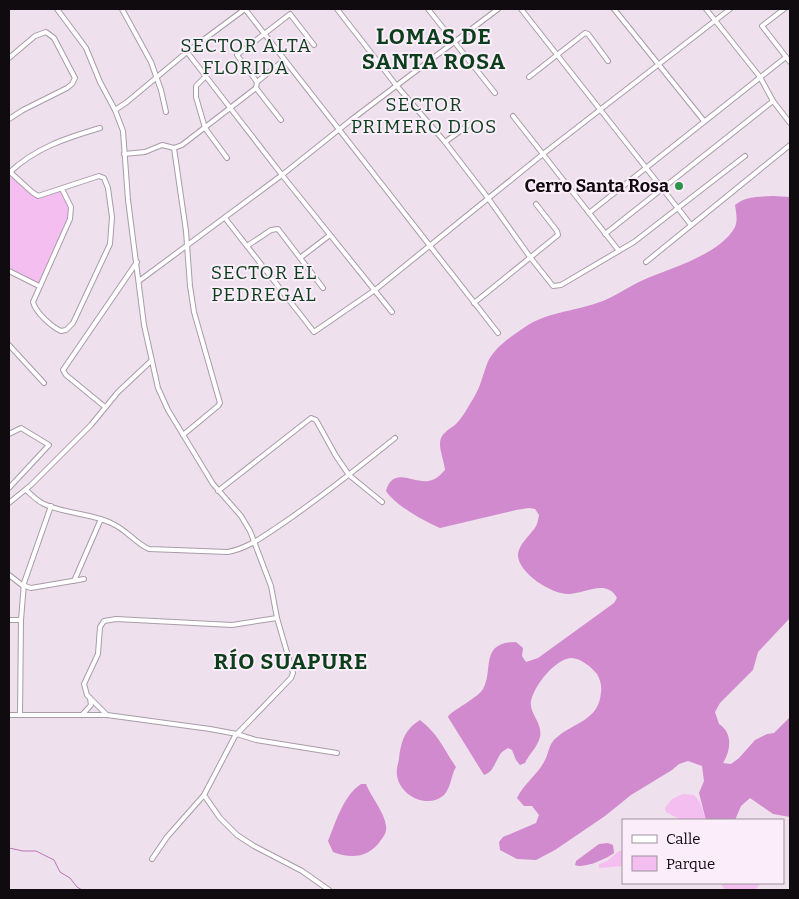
<svg xmlns="http://www.w3.org/2000/svg" width="799" height="899" viewBox="0 0 799 899" font-family="Bitter,serif">
  <style>
    .green { fill: #f5bef1 }
    .forest { fill: #d28ace }
    .lines { fill: none; stroke-linecap: round; stroke-linejoin: round }
    .stream { stroke: #ba74b7; stroke-width: 1 }
    .street-casing { stroke: #a99ca8; stroke-width: 6 }
    .street { stroke: #fff; stroke-width: 4 }
    .poi-dot { fill: #2e944a; stroke: #fbedfa; stroke-width: 2 }
    .labels { text-anchor: middle; stroke-width: 4; stroke-linejoin: round; paint-order: stroke }
    .poi-label { font-size: 18px; font-weight: bold; fill: #0f0b0e; stroke: #fbedfa; text-anchor: end }
    .neighbourhood-label { font-size: 19px; letter-spacing: 1px; fill: #0d3e1b; stroke: #fbedfa }
    .district-label { font-size: 22px; font-weight: bold; letter-spacing: 1px; fill: #0d3e1b; stroke: #fbedfa }
  </style>
  <rect width="100%" height="100%" fill="#eee0ec"/>
  <g class="green">
    <polygon points="9,173 38,196 62,189 71,212 39,286 9,271"/>
    <polygon points="683,794 694,795 700,802 706,820 681,820 666,812 665,808 672,799"/>
    <polygon points="619,851 623,851 623,866 599,868 599,864 607,861"/>
    <polygon points="722,883 760,883 756,889 726,890 722,886"/>
  </g>
  <g class="forest">
    <path d="M773,196L790,197V618L758,652L753,670L720,703L715,712L719,724C733,733 731,750 723,763L731,764L739,758L755,740L767,734L774,733L790,717V817L773,814L750,798L741,806L735,820H706L699,793L704,781L702,766L688,761L679,764L672,770L631,795L605,816L555,850L536,860L517,859L500,850L499,842L503,837L536,823L539,815L532,806H524L517,798C524,783 539,774 546,758C549,751 549,744 556,738C574,722 599,721 601,692C602,686 600,679 597,674C591,667 581,658 571,658C555,659 534,686 531,701C529,714 543,723 540,737C537,748 529,754 525,763L520,765L516,760L512,750L508,748C506,749 503,751 501,753C495,761 494,772 484,775L448,717L449,715C457,708 477,698 483,689C494,670 479,642 516,642L523,648L522,656L526,662L538,658L614,603L617,598C607,578 584,594 568,594C551,594 519,573 518,556C518,544 531,535 536,526C538,523 538,519 539,515L535,509L529,508L516,510L440,528C424,521 396,506 386,491C393,466 412,483 428,481C436,480 440,475 445,470C444,461 440,452 440,444C440,433 449,430 456,424C463,417 468,407 473,399C481,386 482,377 487,364C493,348 512,336 525,327C545,313 574,311 597,303C613,298 626,288 641,281C669,268 719,256 735,227C738,221 736,212 735,205C746,196 759,197 773,196Z"/>
    <path d="M420,720C439,735 443,748 456,767C451,775 451,788 444,795C427,810 399,795 397,775C396,770 398,764 399,759C401,742 404,730 420,720Z"/>
    <path d="M361,784H366C371,797 385,813 386,826C387,832 384,836 381,840C369,858 351,859 333,852L328,841C336,822 343,796 361,784Z"/>
    <path d="M608,843L613,845L614,853C606,859 584,869 575,865L576,861L599,844Z"/>
  </g>
  <g class="lines">
    <polyline class="stream" points="9,848 23,851 36,851 54,860 60,872 70,878 77,887 82,890"/>
    <defs>
      <g id="street">
        <polyline points="57,9 86,48 100,82 115,110 123,131 128,200 144,325 158,388 168,410 213,484 241,516 250,531 271,586 277,618 293,673 291,678 235,736 204,795 167,837 152,859"/>
        <polyline points="122,9 151,62 161,90 166,112"/>
        <polyline points="245,9 498,333"/>
        <polyline points="337,9 396,85 445,142 488,198 530,257 553,286 561,285 634,242 745,156"/>
        <polyline points="428,9 495,93"/>
        <polyline points="521,9 691,225"/>
        <polyline points="614,9 704,121"/>
        <polyline points="706,9 760,77 773,101 790,123"/>
        <polyline points="784,9 762,26 790,62"/>
        <polyline points="187,52 282,175 392,312"/>
        <polyline points="9,58 35,36 46,32 54,38 75,78 72,84 67,88 23,110 9,119"/>
        <polyline points="205,77 196,86 196,97 205,128 227,158"/>
        <polyline points="529,77 585,33 588,34 608,61"/>
        <polyline points="257,82 284,60"/>
        <polyline points="115,110 127,102 187,52 245,9"/>
        <polyline points="513,116 619,251"/>
        <polyline points="281,120 256,88 257,82 237,55 290,14 314,45"/>
        <polyline points="445,142 470,124"/>
        <polyline points="174,148 186,231 190,286 194,312 220,403 218,406 183,435"/>
        <polyline points="124,154 145,152 162,145 174,148 182,145 256,88"/>
        <path d="M10,172L32,192L38,196L99,176L104,178L108,188L112,217L110,244L73,323L66,330L61,331C52,327 36,313 33,302L70,219L71,207L62,189"/>
        <path d="M9,173C35,148 66,138 100,128"/>
        <polyline points="589,213 786,57"/>
        <polyline points="225,218 314,332 375,290 543,154 730,9"/>
        <polyline points="605,234 773,101"/>
        <polyline points="247,246 271,230 278,229 323,288"/>
        <polyline points="300,258 330,235"/>
        <polyline points="646,262 790,145"/>
        <polyline points="9,271 39,286"/>
        <polyline points="139,281 282,175 351,120 498,9"/>
        <polyline points="474,303 558,235 557,231 536,204"/>
        <polyline points="9,345 44,383"/>
        <polyline points="105,407 66,375 63,370 137,262"/>
        <polyline points="9,434 21,428 49,445 9,488"/>
        <path d="M26,490C32,495 37,501 44,504C65,514 91,513 111,523C126,529 135,543 149,549L228,552C249,548 265,535 282,524C321,497 358,468 395,438"/>
        <polyline points="218,491 311,418 316,420 336,456 349,475 382,502"/>
        <polyline points="9,503 31,485 91,425 118,392 151,361"/>
        <polyline points="9,575 22,585 31,588 84,579"/>
        <polyline points="74,581 101,519"/>
        <polyline points="9,620 21,620"/>
        <polyline points="106,714 87,695 84,684 98,654 100,627 104,621 116,619 232,625 277,618"/>
        <polyline points="9,715 107,715 210,729 237,734 256,740 337,753"/>
        <polyline points="20,715 21,620 24,583 51,506"/>
        <polyline points="82,715 91,705 90,698"/>
        <polyline points="204,795 220,818 237,835 254,846 302,871 329,890"/>
      </g>
    </defs>
    <use href="#street" class="street-casing"/>
    <use href="#street" class="street"/>
  </g>
  <circle class="poi-dot" cx="679" cy="186" r="5"/>
  <g class="labels">
    <g class="poi-label">
      <text x="669" y="192">Cerro Santa Rosa</text>
    </g>
    <g class="neighbourhood-label">
      <text x="246" y="52">SECTOR ALTA<tspan x="246" dy="22">FLORIDA</tspan></text>
      <text x="424" y="111">SECTOR<tspan x="424" dy="22">PRIMERO DIOS</tspan></text>
      <text x="264" y="279">SECTOR EL<tspan x="264" dy="22">PEDREGAL</tspan></text>
    </g>
    <g class="district-label">
      <text x="434" y="44">LOMAS DE<tspan x="434" dy="25">SANTA ROSA</tspan></text>
      <text x="291" y="669">RÍO SUAPURE</text>
    </g>
  </g>
  <rect width="799" height="899" fill="none" stroke="#0f0b0e" stroke-width="20"/>
  <rect x="622" y="819" width="162" height="65" fill="#fbedfa" stroke="#9d939c"/>
  <rect x="632" y="835" width="25" height="8" fill="#ffffff" stroke="#9d939c"/>
  <text x="666" y="844" font-size="15" fill="#0f0b0e">Calle</text>
  <rect x="632" y="856" width="25" height="15" fill="#f5bef1" stroke="#9d939c"/>
  <text x="666" y="869" font-size="15" fill="#0f0b0e">Parque</text>
</svg>
